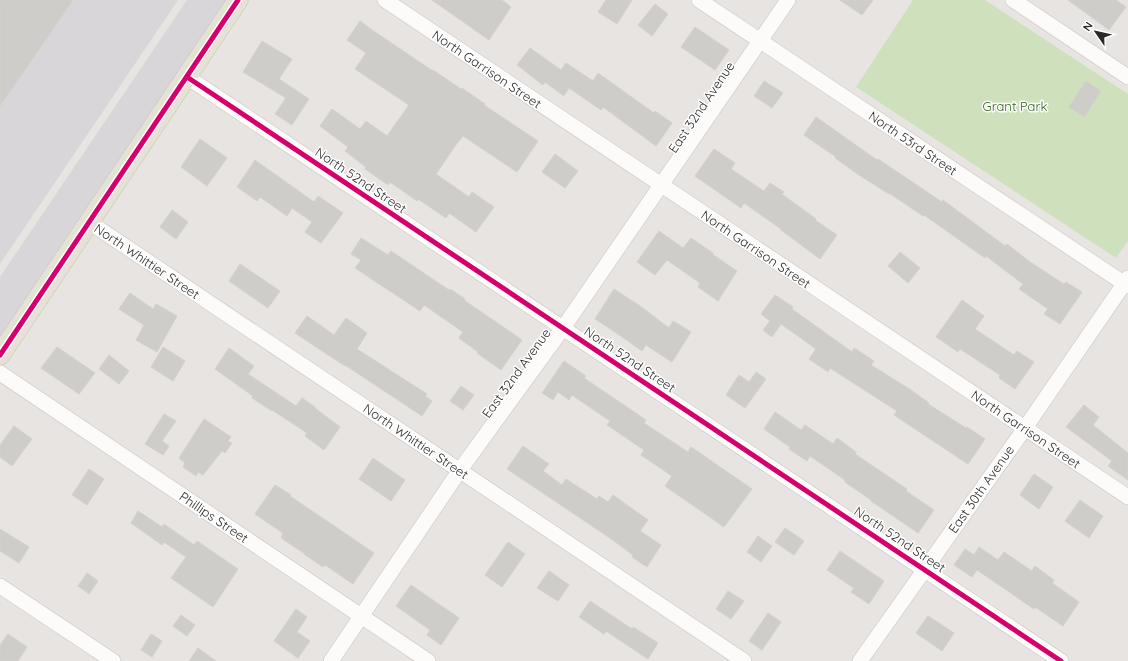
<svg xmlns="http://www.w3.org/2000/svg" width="1128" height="661" viewBox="0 0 1128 661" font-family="Quicksand,sans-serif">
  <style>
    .industrial { fill: #d8d6d8 }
    .green { fill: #cee1bc }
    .building { fill: #cfcdca; stroke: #d3d0cd }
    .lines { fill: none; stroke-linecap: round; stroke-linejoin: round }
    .minor-casing { stroke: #c4c3c3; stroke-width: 16 }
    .major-casing { stroke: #c4c3c2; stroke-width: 21 }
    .minor { stroke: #fcfbfa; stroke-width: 15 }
    .major { stroke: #e5e1d5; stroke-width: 20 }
    .cycleway-casing { stroke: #fff; stroke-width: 8 }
    .cycleway { stroke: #d6006c; stroke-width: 5 }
    .labels { text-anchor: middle; stroke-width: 3; stroke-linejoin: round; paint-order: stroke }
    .street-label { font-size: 13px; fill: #2a2a2a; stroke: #fff }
    .park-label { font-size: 13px; fill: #326220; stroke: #fff }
  </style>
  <rect width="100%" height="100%" fill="#e8e4e1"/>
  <g class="industrial">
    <polygon points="0,0 178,0 0,264"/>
    <polygon points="187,0 228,0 0,339 0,277"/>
  </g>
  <polygon class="green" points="913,0 985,0 1128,94 1128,241 1116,258 856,87"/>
  <g class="building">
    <polygon points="0,0 73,0 0,106"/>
    <polygon points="432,0 502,0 511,7 489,40"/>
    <polygon points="606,0 632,0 617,24 598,12"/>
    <polygon points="840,0 873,0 862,15"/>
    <polygon points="1068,0 1116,0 1126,7 1109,30"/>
    <polygon points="655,4 668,14 652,36 638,25"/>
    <polygon points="360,21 372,30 433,71 433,70 461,89 462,88 485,104 484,105 538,141 517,172 463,136 455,146 436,174 469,197 472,192 494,207 476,232 449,213 446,218 418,199 417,201 390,182 388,185 365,169 366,167 345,151 348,147 320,126 332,109 360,129 366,121 387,136 409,105 355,69 366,53 347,40"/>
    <polygon points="695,27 729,50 715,70 681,47"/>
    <polygon points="262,41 292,59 279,79 309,99 292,125 275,114 286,98 243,72"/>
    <polygon points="530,48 561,70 566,63 593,81 598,73 654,113 655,111 672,123 656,146 603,107 601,110 569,88 564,96 545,82 543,85 517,65"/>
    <polygon points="764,81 783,93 772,108 754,96"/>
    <polygon points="1086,81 1101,91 1084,117 1069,107"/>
    <polygon points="816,117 877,160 878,159 942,202 943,200 1005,246 1007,244 1030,262 1064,284 1066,282 1082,292 1060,324 1044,314 1048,309 1019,289 1023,284 986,256 985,258 924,215 923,216 889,193 889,194 859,175 835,158 836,157 804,135"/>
    <polygon points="200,139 227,158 207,186 181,167"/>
    <polygon points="714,149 735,163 731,169 764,191 770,183 784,192 782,194 816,219 815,220 837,235 820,259 781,230 781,229 744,203 741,208 695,176"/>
    <polygon points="555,154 578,171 565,188 542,172"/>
    <polygon points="255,160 314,202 318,196 343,213 321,243 305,232 312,222 292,208 287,216 260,197 257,201 237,187"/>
    <polygon points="172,210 188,222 176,239 160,227"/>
    <polygon points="659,231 683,248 691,238 713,253 712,254 737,271 718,301 698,287 700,283 667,260 655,275 637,262"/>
    <polygon points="361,238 388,255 391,251 449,290 450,289 465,299 464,300 522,340 501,370 477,353 478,352 459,338 463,332 424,305 420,311 355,268 361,260 351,254"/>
    <polygon points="900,252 920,268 908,283 888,266"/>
    <polygon points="240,264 280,291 268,308 229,281"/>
    <polygon points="614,289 640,306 669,328 673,321 691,332 672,362 646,345 642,351 615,332 595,319"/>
    <polygon points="130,293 153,309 156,304 177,316 157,352 136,340 144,325 119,309"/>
    <polygon points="775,295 793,307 792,309 852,352 854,348 874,361 871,365 911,390 929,403 928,404 966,428 967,427 985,439 968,464 894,415 897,411 830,368 828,372 809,359 816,349 781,324 772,337 763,330 770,321 761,314"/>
    <polygon points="962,300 984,316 975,329 1014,355 1017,351 1034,362 1015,389 999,378 1000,375 960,349 958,352 936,337"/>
    <polygon points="307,316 334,335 346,318 367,333 357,349 427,394 425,396 432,401 422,416 345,365 345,366 295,333"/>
    <polygon points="57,347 95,373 79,394 41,368"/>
    <polygon points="163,347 185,361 173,381 151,367"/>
    <polygon points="229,348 254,366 248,374 296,406 302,398 315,407 315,408 340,427 324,450 305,436 307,433 272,410 272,411 252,398 253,396 215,369"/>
    <polygon points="109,355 129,371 119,384 99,369"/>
    <polygon points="564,361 586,376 584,378 646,420 644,423 688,452 691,447 752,489 724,527 665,486 672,476 641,455 644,450 607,425 610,421 572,395 569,400 558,392 553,400 542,393"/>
    <polygon points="756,372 766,379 745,408 726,395 739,375 749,382"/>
    <polygon points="461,386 474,395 463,410 450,401"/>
    <polygon points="1084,405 1099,417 1093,425 1128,453 1128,480 1108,466 1112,461 1066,427"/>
    <polygon points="775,412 801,430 805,425 833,444 837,438 856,452 855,454 907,489 906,491 934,510 918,533 871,501 871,500 845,482 845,480 810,456 807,461 789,449 790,447 764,429"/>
    <polygon points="164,414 176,421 162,441 169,446 163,455 145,444"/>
    <polygon points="204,419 231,437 228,441 232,443 225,453 222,451 203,475 198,472 196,476 183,467 185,463 179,458"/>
    <polygon points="14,426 32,439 12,466 0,457 0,445"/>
    <polygon points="523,446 549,464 543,471 562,485 566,479 597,499 599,496 608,502 613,495 648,520 640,531 661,545 647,567 632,557 633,555 607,536 507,469"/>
    <polygon points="373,458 405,480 391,501 359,479"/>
    <polygon points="89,469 104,479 87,505 72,495"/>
    <polygon points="1034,474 1053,487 1039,509 1020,495"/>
    <polygon points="275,485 291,495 290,496 374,553 353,584 325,565 323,567 304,554 305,554 281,538 283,533 255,514"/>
    <polygon points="1080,500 1103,516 1089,538 1065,521"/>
    <polygon points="138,511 162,527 164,524 194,545 197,541 238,569 213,607 171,578 186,557 164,542 162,545 131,523"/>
    <polygon points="785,528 804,541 794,555 775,542"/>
    <polygon points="0,529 29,547 19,563 0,551"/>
    <polygon points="758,536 772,546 761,562 747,552"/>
    <polygon points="508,542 525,554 502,587 485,575"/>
    <polygon points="979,547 998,560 1004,552 1032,571 1035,566 1054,580 1052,583 1079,602 1063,626 1035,607 1034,609 977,570 972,577 954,565 965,549 974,555"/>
    <polygon points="840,551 884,581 869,604 851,592 854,588 827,570"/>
    <polygon points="549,571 569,585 558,601 537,588"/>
    <polygon points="87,573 98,581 89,594 78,586"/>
    <polygon points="411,585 459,618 441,645 427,635 430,630 396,606"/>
    <polygon points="728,591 744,601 731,619 716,609"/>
    <polygon points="590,601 632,629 633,627 658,643 648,659 606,631 604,634 579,617"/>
    <polygon points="296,609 307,617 297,632 310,641 298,658 274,641"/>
    <polygon points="768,613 781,622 762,650 749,641"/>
    <polygon points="181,615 195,625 187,636 173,626"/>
    <polygon points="928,616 954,633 942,651 916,633"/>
    <polygon points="8,634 27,647 18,661 0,661 0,645"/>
    <polygon points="151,634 162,641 152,657 141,650"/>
    <polygon points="198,648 216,661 189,661"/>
  </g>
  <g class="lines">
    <defs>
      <g id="minor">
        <polyline points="385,0 1128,497"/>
        <polyline points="699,0 1128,286"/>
        <polyline points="1013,0 1128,77"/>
        <polyline points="187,77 1061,661"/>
        <polyline points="89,222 744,661"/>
        <polyline points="0,373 428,661"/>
        <polyline points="0,586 113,661"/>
        <polyline points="331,661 460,470 563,328 788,0"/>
        <polyline points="860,661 1025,428 1128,278"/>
      </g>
      <polyline id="major" points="0,355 238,0"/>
    </defs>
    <use href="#minor" class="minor-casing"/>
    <use href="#major" class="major-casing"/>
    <use href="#minor" class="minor"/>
    <use href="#major" class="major"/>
    <defs>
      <g id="cycleway">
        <polyline points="187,77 1061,661"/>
        <polyline points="0,355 238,0"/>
      </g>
    </defs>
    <use href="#cycleway" class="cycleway-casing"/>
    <use href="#cycleway" class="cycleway"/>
  </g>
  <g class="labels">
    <g class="street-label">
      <text transform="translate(487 69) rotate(34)" y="5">North Garrison Street</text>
      <text transform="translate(701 107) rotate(-56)" y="5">East 32nd Avenue</text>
      <text transform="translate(913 143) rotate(34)" y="5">North 53rd Street</text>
      <text transform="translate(361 180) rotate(34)" y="5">North 52nd Street</text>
      <text transform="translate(756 249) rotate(34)" y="5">North Garrison Street</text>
      <text transform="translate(147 261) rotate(34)" y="5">North Whittier Street</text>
      <text transform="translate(630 359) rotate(34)" y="5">North 52nd Street</text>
      <text transform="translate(516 373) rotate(-54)" y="5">East 32nd Avenue</text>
      <text transform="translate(1026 429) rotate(34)" y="5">North Garrison Street</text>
      <text transform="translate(416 441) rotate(34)" y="5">North Whittier Street</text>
      <text transform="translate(981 489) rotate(-55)" y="5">East 30th Avenue</text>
      <text transform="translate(214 517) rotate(34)" y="5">Phillips Street</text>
      <text transform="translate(900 539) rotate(34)" y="5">North 52nd Street</text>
    </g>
    <g class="park-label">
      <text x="1015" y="111">Grant Park</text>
    </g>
  </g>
  <g transform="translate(1096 32) rotate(304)" stroke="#ffffff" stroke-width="3" paint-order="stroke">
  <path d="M0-3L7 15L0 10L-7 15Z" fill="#2a2a2a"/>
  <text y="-6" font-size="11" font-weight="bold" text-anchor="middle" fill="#2a2a2a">N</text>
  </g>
</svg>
